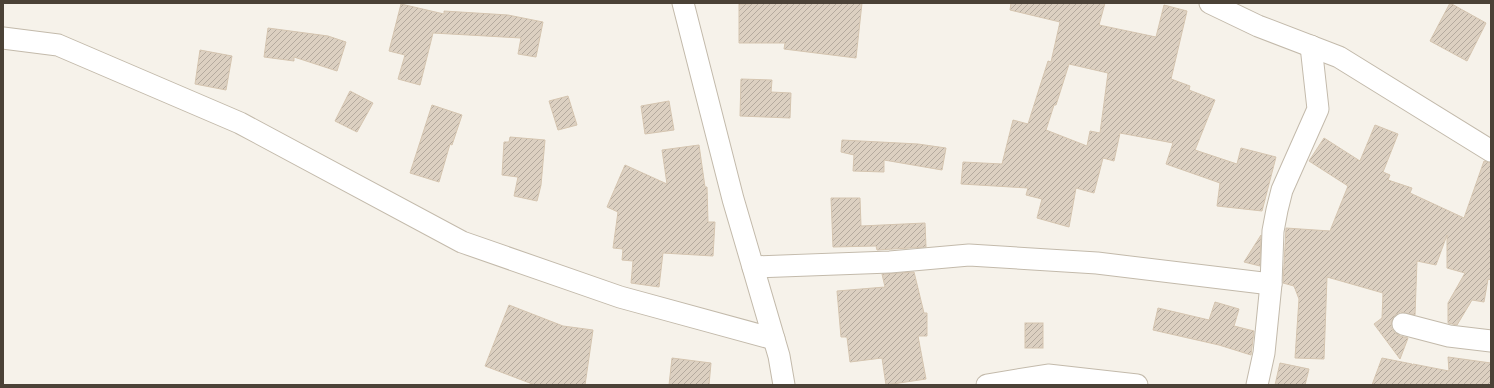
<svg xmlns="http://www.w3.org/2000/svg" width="1494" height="388" viewBox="0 0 1494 388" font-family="'IBM Plex Sans',sans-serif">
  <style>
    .building { fill: url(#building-hatch); stroke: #d5c5b0; fill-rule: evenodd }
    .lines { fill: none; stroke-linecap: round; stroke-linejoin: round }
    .minor-casing { stroke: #c3baab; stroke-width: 23 }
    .minor { stroke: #fff; stroke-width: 21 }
  </style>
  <defs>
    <pattern id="building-hatch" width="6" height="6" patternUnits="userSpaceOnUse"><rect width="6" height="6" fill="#dcd0c1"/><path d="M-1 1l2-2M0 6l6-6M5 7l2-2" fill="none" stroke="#b4aa9e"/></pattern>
  </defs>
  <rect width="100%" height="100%" fill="#f6f2ea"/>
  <g class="building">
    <polygon points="776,3 862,3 856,58 784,49 785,43 739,43 739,4"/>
    <path d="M1011,3H1105L1099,25L1156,37L1164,5L1187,11L1171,79L1190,86L1189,90L1215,100L1195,150L1237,164L1241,148L1276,157L1262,211L1217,206L1220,183L1166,164L1173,143L1120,133L1114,161L1103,158L1094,193L1076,188L1069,227L1037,218L1042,199L1026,195L1028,188L961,184L963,162L1002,164L1013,120L1028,124L1048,61L1051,62L1060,22L1010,10ZM1069,64L1108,73L1100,133L1090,131L1087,146L1046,130L1054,105H1056Z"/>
    <polygon points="1450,3 1486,23 1467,61 1430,41"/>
    <polygon points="401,4 444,14 444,11 508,15 543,22 536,57 518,54 521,38 433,33 420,85 398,79 405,55 389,51"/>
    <polygon points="268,28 328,36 346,42 337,71 294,57 294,61 264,57"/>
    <polygon points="200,50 232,56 226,90 195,84"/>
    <polygon points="741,79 772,80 771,92 791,93 790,118 740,116"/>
    <polygon points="350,91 373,103 357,132 335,121"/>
    <polygon points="568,96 577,125 558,130 549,101"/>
    <polygon points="669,101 674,130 645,134 641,106"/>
    <polygon points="432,105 462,115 452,145 450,144 439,182 410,173"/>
    <polygon points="1375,125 1398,134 1383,172 1390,175 1388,180 1412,188 1410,193 1464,218 1484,161 1491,163 1491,280 1488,279 1484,302 1472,300 1457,325 1448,323 1448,303 1465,273 1447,268 1447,235 1436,265 1417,261 1415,315 1400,312 1395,315 1392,321 1391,327 1394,332 1400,336 1408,338 1400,359 1374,324 1382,318 1383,293 1327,277 1324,359 1295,358 1299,299 1294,286 1283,283 1286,228 1330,231 1348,186 1309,161 1324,138 1360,161"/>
    <polygon points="510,137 545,140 541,185 537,201 514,196 518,177 502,175 504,142 509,142"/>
    <polygon points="842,140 918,144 946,148 942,170 884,160 884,172 853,171 854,155 841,152"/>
    <polygon points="699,145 705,187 707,187 708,222 715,222 713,256 663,253 659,287 631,283 633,261 622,260 623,249 613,248 618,212 607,207 625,165 667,184 662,150"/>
    <polygon points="831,198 860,198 861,226 925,223 926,247 877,250 876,246 833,247"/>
    <polygon points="1261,235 1260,266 1244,262"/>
    <polygon points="914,272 924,313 927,313 927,336 918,336 926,379 886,385 882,358 850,362 847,337 841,337 837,291 885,287 882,274"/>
    <polygon points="1215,302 1239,309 1234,326 1254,331 1251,355 1219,345 1153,330 1158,308 1209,320"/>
    <polygon points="509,305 563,326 593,330 585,385 535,385 485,366"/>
    <rect x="1025" y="323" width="18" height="25"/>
    <polygon points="1448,357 1491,363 1491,385 1372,385 1382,358 1412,364 1412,366 1413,364 1449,371"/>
    <polygon points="672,358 711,363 709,385 669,385"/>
    <polygon points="1280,363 1309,369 1305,385 1275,385"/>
  </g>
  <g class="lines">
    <defs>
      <g id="minor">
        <polyline points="683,3 733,199 779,356 784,385"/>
        <polyline points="1210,3 1258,26 1339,57 1491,151"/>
        <polyline points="3,38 58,45 240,123 462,242 620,297 774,339"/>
        <polyline points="753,267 890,262 969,255 1097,263 1271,284"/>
        <polyline points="1403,324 1449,336 1491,341"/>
        <polyline points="987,385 1048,375 1137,385"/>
        <polyline points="1257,385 1264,353 1271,284 1273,231 1277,210 1282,190 1318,109 1311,46"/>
      </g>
    </defs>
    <use href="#minor" class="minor-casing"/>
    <use href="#minor" class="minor"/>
  </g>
  <rect width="1494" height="388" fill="none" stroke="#4b4237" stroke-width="8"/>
</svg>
